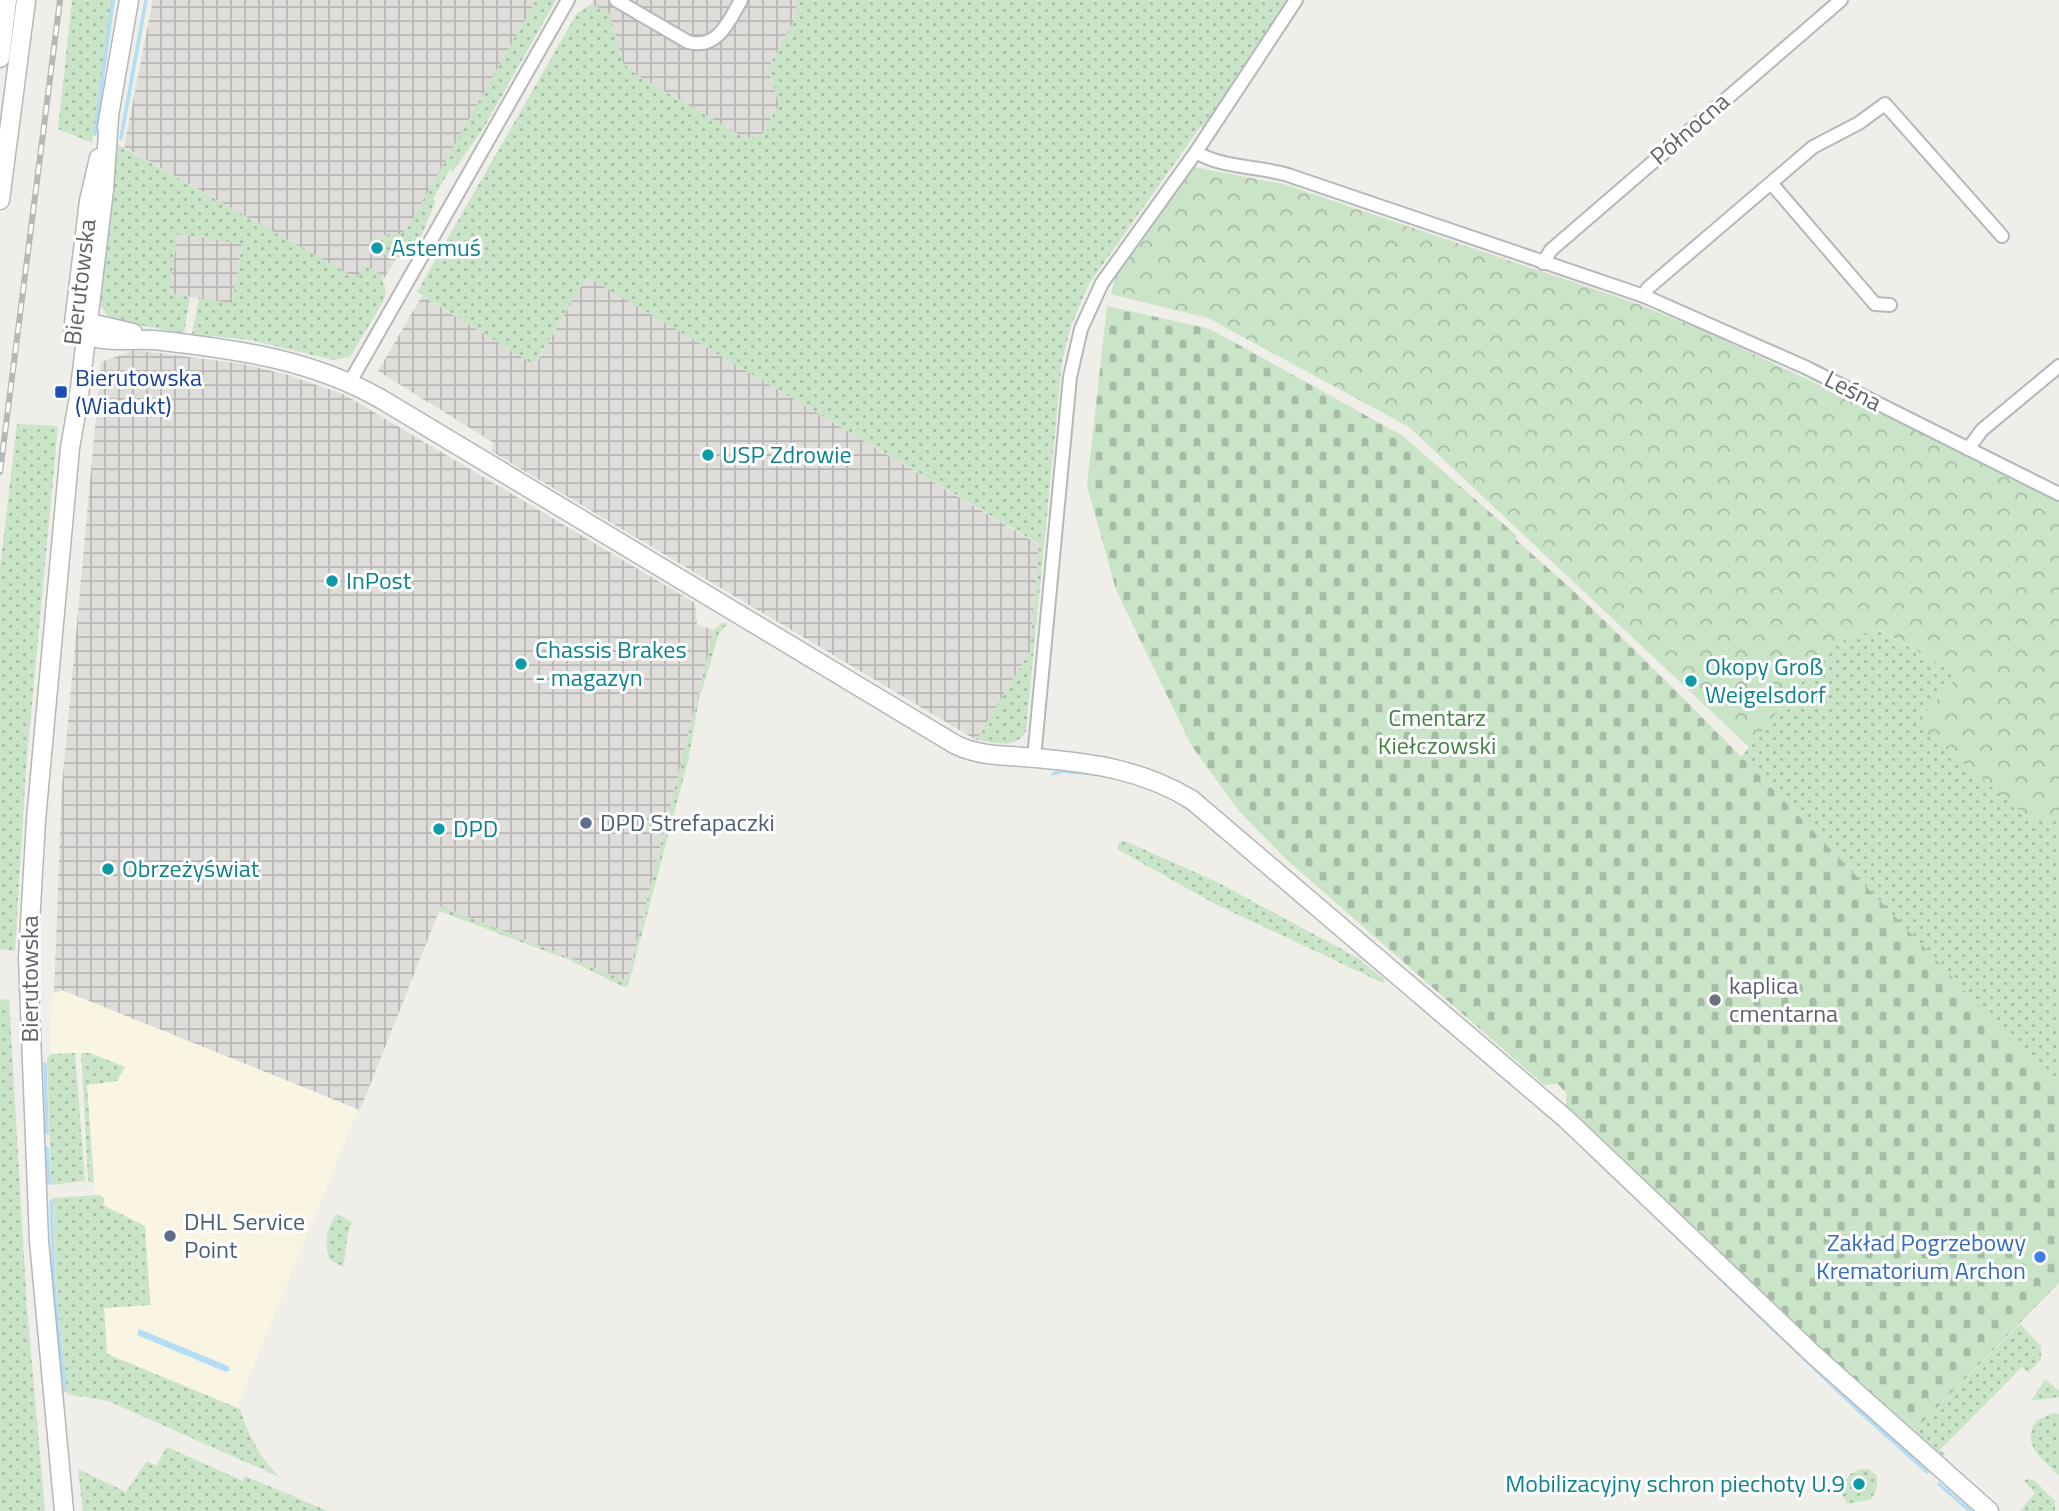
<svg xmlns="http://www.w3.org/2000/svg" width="2059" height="1511" viewBox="0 0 2059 1511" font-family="'Titillium Web',sans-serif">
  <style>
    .commercial { fill: #faf4e3 }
    .industrial { fill: url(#industrial-grid) }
    .grass { fill: url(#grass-dots) }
    .forest { fill: url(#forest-crowns) }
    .cemetery { fill: url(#cemetery-stones) }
    .water { fill: #b3dcf5 }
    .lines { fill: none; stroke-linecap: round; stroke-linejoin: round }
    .stream { stroke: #b3dcf5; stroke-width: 3.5 }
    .street-casing { stroke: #b5b8bb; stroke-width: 16 }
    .secondary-casing { stroke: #b4b7bb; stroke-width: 21 }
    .street { stroke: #fff; stroke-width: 12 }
    .secondary { stroke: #fff; stroke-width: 18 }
    .rail-casing { stroke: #b6b7b7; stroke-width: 6 }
    .rail { stroke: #fff; stroke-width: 3.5; stroke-dasharray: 10; stroke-linecap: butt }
    .culture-dot { fill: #0f9aa8; stroke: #fff; stroke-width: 2.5 }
    .transit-dot { fill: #1a4fb4; stroke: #fff; stroke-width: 2.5 }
    .service-dot { fill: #5c6f8a; stroke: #fff; stroke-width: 2.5 }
    .worship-dot { fill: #6b7280; stroke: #fff; stroke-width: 2.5 }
    .shop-dot { fill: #3f7fe0; stroke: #fff; stroke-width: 2.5 }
    .labels { text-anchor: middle; stroke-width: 6; stroke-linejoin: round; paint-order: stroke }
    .street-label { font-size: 24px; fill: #606367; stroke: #fff }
    .culture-label { font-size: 24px; fill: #0d838f; stroke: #fff; text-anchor: start }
    .transit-label { font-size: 24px; fill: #164399; stroke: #fff; text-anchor: start }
    .park-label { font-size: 24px; fill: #428441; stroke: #fff }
    .service-label { font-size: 24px; fill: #4e5e75; stroke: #fff; text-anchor: start }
    .worship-label { font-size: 24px; fill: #5b616d; stroke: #fff; text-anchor: start }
    .shop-label { font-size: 24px; fill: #366cbe; stroke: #fff; text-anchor: end }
  </style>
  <defs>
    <pattern id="industrial-grid" width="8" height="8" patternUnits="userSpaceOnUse" patternTransform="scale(1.75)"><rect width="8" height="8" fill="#dfddda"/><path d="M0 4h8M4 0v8" fill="none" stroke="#b8b7b5"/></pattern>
    <pattern id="grass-dots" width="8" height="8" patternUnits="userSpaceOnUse" patternTransform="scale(1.75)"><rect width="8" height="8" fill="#cae4c8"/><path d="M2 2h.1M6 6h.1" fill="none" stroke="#a7bca6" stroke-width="1.8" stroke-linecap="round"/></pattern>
    <pattern id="forest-crowns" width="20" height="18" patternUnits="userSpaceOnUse" patternTransform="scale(1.75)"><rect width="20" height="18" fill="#cae4c8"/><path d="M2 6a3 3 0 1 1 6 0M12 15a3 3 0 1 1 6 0" fill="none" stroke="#a7bca6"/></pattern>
    <pattern id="cemetery-stones" width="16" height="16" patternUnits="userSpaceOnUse" patternTransform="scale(1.75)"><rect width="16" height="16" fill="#cae4c8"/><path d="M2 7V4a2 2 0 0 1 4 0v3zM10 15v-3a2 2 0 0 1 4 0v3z" fill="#a7bca6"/></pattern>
  </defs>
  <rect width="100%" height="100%" fill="#f0eee8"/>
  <polygon class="commercial" points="62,989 358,1110 237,1407 107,1354 96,1195 94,1183 88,1181 80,1062 102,1061 90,1053 51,1054 50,1022 54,993"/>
  <g class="industrial">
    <polygon points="153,0 544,0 377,291 124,147"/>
    <polygon points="593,0 797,0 795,19 768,68 779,104 762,134 747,139 638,76 623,63 608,11 590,5"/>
    <polygon points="178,233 242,243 232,304 169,293"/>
    <polygon points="587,276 1039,545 1030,651 976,740 491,451 494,443 378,371 422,296 535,365"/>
    <polygon points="135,350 243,364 288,375 345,395 695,603 697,625 714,630 627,981 441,906 360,1110 62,990 54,993 62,786 101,362"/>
  </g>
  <g class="grass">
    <polygon points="72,0 115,0 92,143 58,129"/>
    <path d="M536,0H556L483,129L453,171L450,169L433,199L436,202C425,220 419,266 388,256C380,254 373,250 370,243L374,236L381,239L383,235L400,234L408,227Z"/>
    <path d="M797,0H1289L1204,129L1201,126L1089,284L1071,326L1062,362L1026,730C1017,751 994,742 976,740L1030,651L1039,544L587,277L534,365L417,292L577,13L590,5L608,10L623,63L638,76L747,139L762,134L779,104L768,68L795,19Z"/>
    <polygon points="115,143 356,278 365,264 381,275 386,290 384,300 350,357 334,360 250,340 192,334 199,298 232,303 242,244 178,234 169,293 190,297 184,334 115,320 107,315 99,303"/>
    <polygon points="17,424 58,426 26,768 15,951 0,949 0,568"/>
    <polygon points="721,623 728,623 719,633 699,700 688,761 628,986 624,987 569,960 439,911 441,906 627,981 714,630"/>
    <polygon points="1877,629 1959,675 1917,724 2033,821 2059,821 2059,1091 1741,757 1833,644"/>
    <polygon points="1125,841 1217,882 1358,958 1386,981 1383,983 1215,904 1117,849 1119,842"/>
    <polygon points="0,999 9,1000 27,1308 45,1511 0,1511"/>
    <polygon points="75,1053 85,1181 51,1185 47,1058 51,1054"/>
    <polygon points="81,1053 90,1053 125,1067 117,1081 87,1085 94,1183 88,1181"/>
    <path d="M100,1195L105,1199L103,1205L145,1226L150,1300L151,1305L104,1308L107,1354L240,1409C249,1437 259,1457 280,1477L108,1401L67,1394L56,1283L53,1198Z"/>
    <path d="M337,1214L352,1222C345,1236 347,1251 343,1267L329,1259C325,1241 325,1229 337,1214Z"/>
    <polygon points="2020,1324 2041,1346 2041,1359 2028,1373 2022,1367 1940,1450 1946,1455 1935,1458 1910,1435"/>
    <polygon points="2045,1379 2059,1391 2059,1397 2031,1401"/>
    <path d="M2053,1413L2059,1414V1476C2044,1460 2020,1445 2036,1421Z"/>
    <polygon points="167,1447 243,1481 245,1476 328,1511 83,1511 78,1469 126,1492 147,1461 156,1466"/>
    <polygon points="1862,1469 1868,1469 1877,1476 1877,1489 1871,1499 1848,1504 1839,1490 1850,1474"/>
    <polygon points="2028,1479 2034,1480 2055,1501 2055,1511 2020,1511 2035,1493 2024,1481"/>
  </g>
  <polygon class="forest" points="1194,167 1283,184 1638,304 1709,333 1955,449 2059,503 2059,821 2033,821 1916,724 1959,675 1878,629 1833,644 1749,747 1409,427 1208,318 1111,294 1116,275"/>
  <path class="cemetery" d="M1107,306L1210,329L1403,436L1517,536L1515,539C1538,560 1559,577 1581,598C1746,756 1902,924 2059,1091V1283L1910,1435L1566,1108V1093L1558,1084L1544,1085L1287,860L1239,811L1191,745L1116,590L1087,486Z"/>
  <polygon class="water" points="139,1329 228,1366 230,1370 226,1372 137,1335"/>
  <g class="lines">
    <g class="stream">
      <polyline points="95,134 113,0"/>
      <polyline points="121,138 146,0"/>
      <polyline points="1053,774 1062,771 1096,774"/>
      <polyline points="1173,799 1196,814"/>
      <polyline points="1438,1021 1509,1082"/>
      <polyline points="45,1064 47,1133"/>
      <polyline points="47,1148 49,1183"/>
      <polyline points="1588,1152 1858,1410 1927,1472"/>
      <polyline points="51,1201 54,1286 65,1390"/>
      <polyline points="1939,1484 1970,1511"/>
    </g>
    <defs>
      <g id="street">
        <path d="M616,0L688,42C718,50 729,21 741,0"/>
        <path d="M1196,152C1221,168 1259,166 1288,175L1644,296L1805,367L2059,494"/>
        <polyline points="1771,183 1875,304 1890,305"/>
        <polyline points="1543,263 1551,250 1841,0"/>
        <polyline points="1644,296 1648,288 1813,147 1859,123 1885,104 2002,236"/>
        <polyline points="350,382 568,0"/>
        <polyline points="1968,449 1982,430 2059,366"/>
        <polyline points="1034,758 1070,377 1081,329 1102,283 1196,152 1296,0"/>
      </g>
      <g id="secondary">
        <polyline points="0,58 7,0"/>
        <polyline points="107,127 129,0"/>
        <polyline points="0,200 26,0"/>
        <polyline points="77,327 86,322 133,333"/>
        <path d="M74,329C98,346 134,337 163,341C241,350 312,360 381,399L956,745C981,757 1009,755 1036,758C1093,763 1143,770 1192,800L1566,1119L1815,1356L1989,1511"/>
        <polyline points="73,331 89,201 99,158"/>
        <polyline points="64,1511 39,1241 28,958 36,820 70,448 79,396 104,190 109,118"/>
      </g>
    </defs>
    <use href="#street" class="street-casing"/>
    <use href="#secondary" class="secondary-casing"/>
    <use href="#street" class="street"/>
    <use href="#secondary" class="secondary"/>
    <defs>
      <polyline id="rail" points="0,472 60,0"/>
    </defs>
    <use href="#rail" class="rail-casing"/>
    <use href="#rail" class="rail"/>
  </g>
  <g class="culture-dot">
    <circle cx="377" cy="248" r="7"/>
    <circle cx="708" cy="455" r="7"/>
    <circle cx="332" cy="581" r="7"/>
    <circle cx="521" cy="664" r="7"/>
    <circle cx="1691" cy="681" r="7"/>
    <circle cx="439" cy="829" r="7"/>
    <circle cx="108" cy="869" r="7"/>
    <circle cx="1859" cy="1484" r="7"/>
  </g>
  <rect class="transit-dot" x="54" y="385" width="14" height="14" rx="3.5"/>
  <g class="service-dot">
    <circle cx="586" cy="823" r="7"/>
    <circle cx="170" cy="1236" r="7"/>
  </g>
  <circle class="worship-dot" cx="1715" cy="1000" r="7"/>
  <circle class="shop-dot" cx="2040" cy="1257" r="7"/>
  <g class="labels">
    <g class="street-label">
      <text transform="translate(1690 129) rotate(-41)" y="8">Północna</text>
      <text transform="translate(80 282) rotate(-83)" y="8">Bierutowska</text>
      <text transform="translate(1853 391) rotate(27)" y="8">Leśna</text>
      <text transform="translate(30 979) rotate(-90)" y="8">Bierutowska</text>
    </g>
    <g class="culture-label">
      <text x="391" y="256">Astemuś</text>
      <text x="722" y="463">USP Zdrowie</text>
      <text x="346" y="589">InPost</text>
      <text x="535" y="658">Chassis Brakes<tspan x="535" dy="28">- magazyn</tspan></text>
      <text x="1705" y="675">Okopy Groß<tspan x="1705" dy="28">Weigelsdorf</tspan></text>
      <text x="453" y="837">DPD</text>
      <text x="122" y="877">Obrzeżyświat</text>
      <text x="1845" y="1492" text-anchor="end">Mobilizacyjny schron piechoty U.9</text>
    </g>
    <g class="transit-label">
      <text x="75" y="386">Bierutowska<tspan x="75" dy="28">(Wiadukt)</tspan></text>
    </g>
    <g class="park-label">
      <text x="1437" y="726">Cmentarz<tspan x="1437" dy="28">Kiełczowski</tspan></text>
    </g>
    <g class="service-label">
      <text x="600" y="831">DPD Strefapaczki</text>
      <text x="184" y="1230">DHL Service<tspan x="184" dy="28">Point</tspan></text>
    </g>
    <g class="worship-label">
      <text x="1729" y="994">kaplica<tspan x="1729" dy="28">cmentarna</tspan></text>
    </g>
    <g class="shop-label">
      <text x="2026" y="1251">Zakład Pogrzebowy<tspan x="2026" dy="28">Krematorium Archon</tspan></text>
    </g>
  </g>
</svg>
